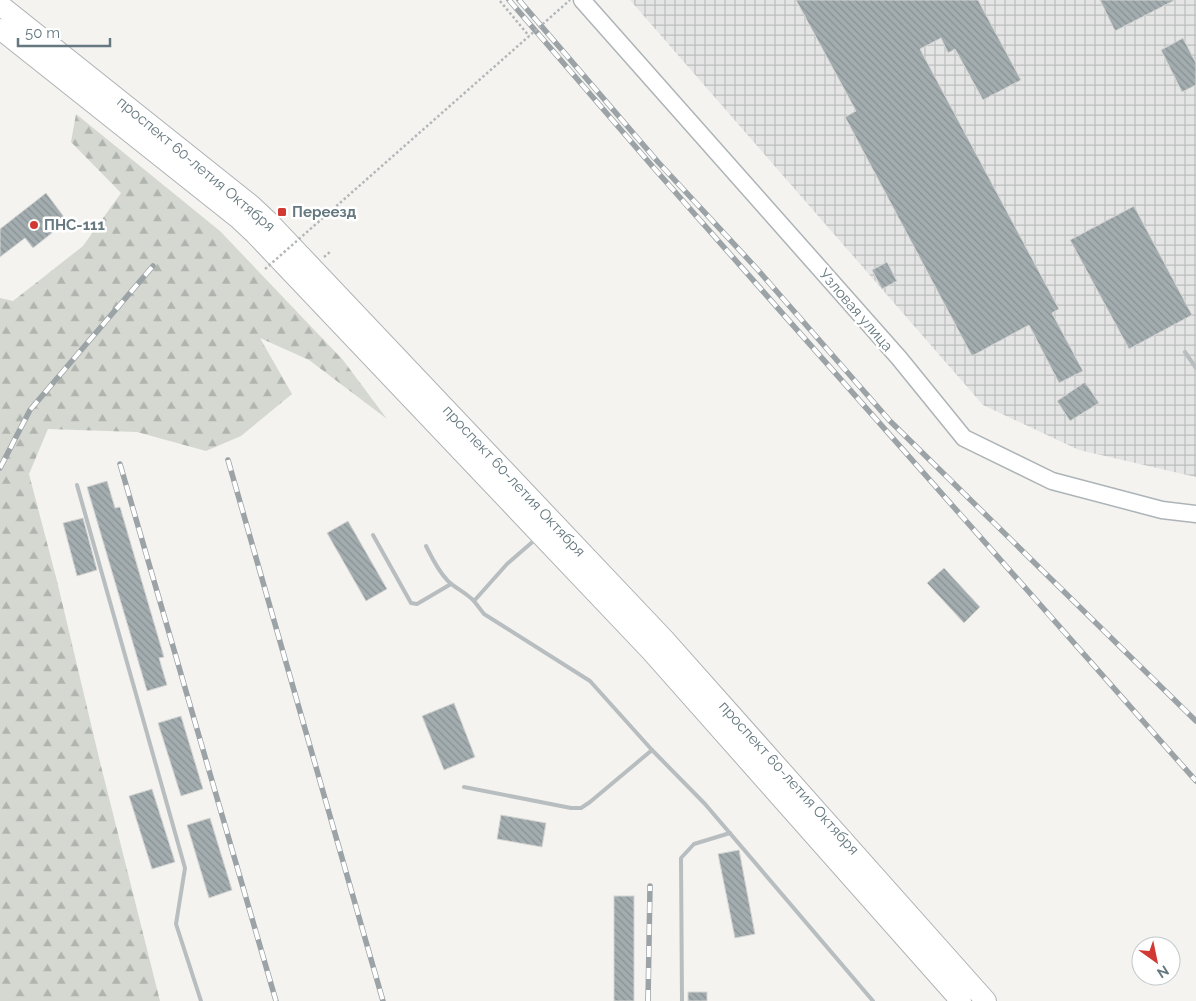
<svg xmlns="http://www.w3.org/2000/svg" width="1196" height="1001" viewBox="0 0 1196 1001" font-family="Raleway,sans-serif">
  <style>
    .industrial { fill: url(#industrial-grid) }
    .forest { fill: url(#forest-firs) }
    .building { fill: url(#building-back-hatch); stroke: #d5d5d3 }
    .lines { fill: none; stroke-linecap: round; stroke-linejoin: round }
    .secondary-casing { stroke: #adb4b7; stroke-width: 19 }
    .highway-casing { stroke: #aeb3b5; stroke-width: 22 }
    .path { stroke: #b3b7b9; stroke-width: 2.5; stroke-dasharray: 2.5 2.5; stroke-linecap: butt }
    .lane { stroke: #b8bec0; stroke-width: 4 }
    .secondary { stroke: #fff; stroke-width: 16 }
    .highway { stroke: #fff; stroke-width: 20 }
    .rail-casing { stroke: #9ba3a6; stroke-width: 5.5 }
    .rail { stroke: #fff; stroke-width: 4; stroke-dasharray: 11; stroke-linecap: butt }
    .path-bridge { stroke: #b3b7b9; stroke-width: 2.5; stroke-dasharray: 2.5 2.5; stroke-linecap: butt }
    .poi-dot { fill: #d23932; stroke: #fff; stroke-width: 2 }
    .labels { text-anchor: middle; stroke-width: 5; stroke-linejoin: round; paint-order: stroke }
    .street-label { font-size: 15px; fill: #65787f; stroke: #fff }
    .poi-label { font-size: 15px; font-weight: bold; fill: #65787f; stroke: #fff; text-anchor: start }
  </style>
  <defs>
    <pattern id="industrial-grid" width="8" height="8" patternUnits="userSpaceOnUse" patternTransform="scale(1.25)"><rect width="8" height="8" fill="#e4e5e4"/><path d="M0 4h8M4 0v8" fill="none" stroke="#bcbebe"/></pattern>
    <pattern id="forest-firs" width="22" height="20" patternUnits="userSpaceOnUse" patternTransform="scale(1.25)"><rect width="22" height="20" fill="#d4d8d0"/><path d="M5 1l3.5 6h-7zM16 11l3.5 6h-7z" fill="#b0b4ae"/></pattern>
    <pattern id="building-back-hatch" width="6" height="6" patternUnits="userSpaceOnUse" patternTransform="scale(1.25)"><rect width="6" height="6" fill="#a3acaf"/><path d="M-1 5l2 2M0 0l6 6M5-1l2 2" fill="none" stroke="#889194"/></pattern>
  </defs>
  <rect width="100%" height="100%" fill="#f4f3f0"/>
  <polygon class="industrial" points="630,0 1196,0 1196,477 1079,450 983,405"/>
  <polygon class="forest" points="76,114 220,231 343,360 387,419 309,360 260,338 292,394 241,436 206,451 137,432 48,429 29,474 57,581 100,762 160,1001 0,1001 0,298 13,301 83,246 121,193 71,142"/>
  <g class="building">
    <polygon points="796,0 978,0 1021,80 983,100 955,49 948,53 941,38 920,49 1059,309 1052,313 1083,371 1059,383 1029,325 972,356 845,117 856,111"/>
    <polygon points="1100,0 1175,0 1115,31"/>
    <polygon points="1183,38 1196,63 1196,85 1182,92 1161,50"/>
    <polygon points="46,193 67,221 33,248 25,238 0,257 0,229"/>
    <polygon points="1134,206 1192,315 1129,349 1070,240"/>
    <polygon points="887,262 897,281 882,289 872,270"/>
    <polygon points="1085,382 1099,403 1070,421 1057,401"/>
    <polygon points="107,481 115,508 120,507 164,657 159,658 167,685 147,691 87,487"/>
    <polygon points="83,518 97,570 77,576 63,523"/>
    <polygon points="348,521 387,589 366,601 327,533"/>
    <polygon points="944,568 980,607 964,623 927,583"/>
    <polygon points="454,703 475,757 444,770 422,716"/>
    <polygon points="181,716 203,789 181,796 158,723"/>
    <polygon points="152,789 175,862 152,869 129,796"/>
    <polygon points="501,815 546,823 542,847 497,839"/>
    <polygon points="210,818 232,890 209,898 187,825"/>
    <polygon points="739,850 755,934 735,938 718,854"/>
    <rect x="614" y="896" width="20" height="105"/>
    <rect x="688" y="992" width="19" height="9"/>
  </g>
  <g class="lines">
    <defs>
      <polyline id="secondary" points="582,0 899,358 964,438 1052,481 1162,510 1196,514"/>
      <g id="highway">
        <polyline points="0,5 251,205 268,221 664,639 986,1001"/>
        <polyline points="0,29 239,219 255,234 651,651 961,1001"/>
      </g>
    </defs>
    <use href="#secondary" class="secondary-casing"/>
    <use href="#highway" class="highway-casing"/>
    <g class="path">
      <polyline points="500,1 529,36"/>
      <polyline points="324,257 331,251"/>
    </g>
    <g class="lane">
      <polyline points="1185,352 1196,368"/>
      <polyline points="77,485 185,868 176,924 201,1001"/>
      <polyline points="373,535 411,603 417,604 451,584"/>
      <polyline points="537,538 507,564 474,601 484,614 590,681 652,750 705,804 873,1001"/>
      <path d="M426,546C432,558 438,571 448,581C455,588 465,592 474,601"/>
      <polyline points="464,787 571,808 581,808 590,802 652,750"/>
      <polyline points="682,1001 681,858 694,844 730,833"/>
    </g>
    <use href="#secondary" class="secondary"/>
    <use href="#highway" class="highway"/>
    <defs>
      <g id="rail">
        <polyline points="509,0 653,167 1196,781"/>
        <polyline points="519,0 658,162 758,270 890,421 1196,721"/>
        <polyline points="228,460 383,1001"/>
        <polyline points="120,464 276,1001"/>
        <polyline points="0,468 30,410 153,266"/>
        <polyline points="648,1001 650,886"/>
      </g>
    </defs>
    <use href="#rail" class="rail-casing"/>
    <use href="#rail" class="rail"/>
    <polyline class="path-bridge" points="265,269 570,0"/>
  </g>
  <g class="poi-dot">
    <rect x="277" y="207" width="10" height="10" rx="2.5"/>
    <circle cx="34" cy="225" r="5"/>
  </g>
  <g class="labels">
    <g class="street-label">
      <text transform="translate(196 164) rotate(40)" y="5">проспект 60-летия Октября</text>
      <text transform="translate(856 310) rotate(49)" y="5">Узловая улица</text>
      <text transform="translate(514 481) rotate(47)" y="5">проспект 60-летия Октября</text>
      <text transform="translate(789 778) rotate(48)" y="5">проспект 60-летия Октября</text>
    </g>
    <g class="poi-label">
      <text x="292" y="217">Переезд</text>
      <text x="44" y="230">ПНС-111</text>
    </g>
  </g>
  <g transform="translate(1156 961) rotate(147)"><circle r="24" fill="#ffffff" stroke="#c1c9cc"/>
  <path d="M0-4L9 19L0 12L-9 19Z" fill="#d23932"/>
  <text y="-8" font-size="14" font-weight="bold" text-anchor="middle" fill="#65787f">N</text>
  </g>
  <path d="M18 38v8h92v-8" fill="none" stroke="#65787f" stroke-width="2.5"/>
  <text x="25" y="38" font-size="15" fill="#65787f" stroke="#ffffff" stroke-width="4" paint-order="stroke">50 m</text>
</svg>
